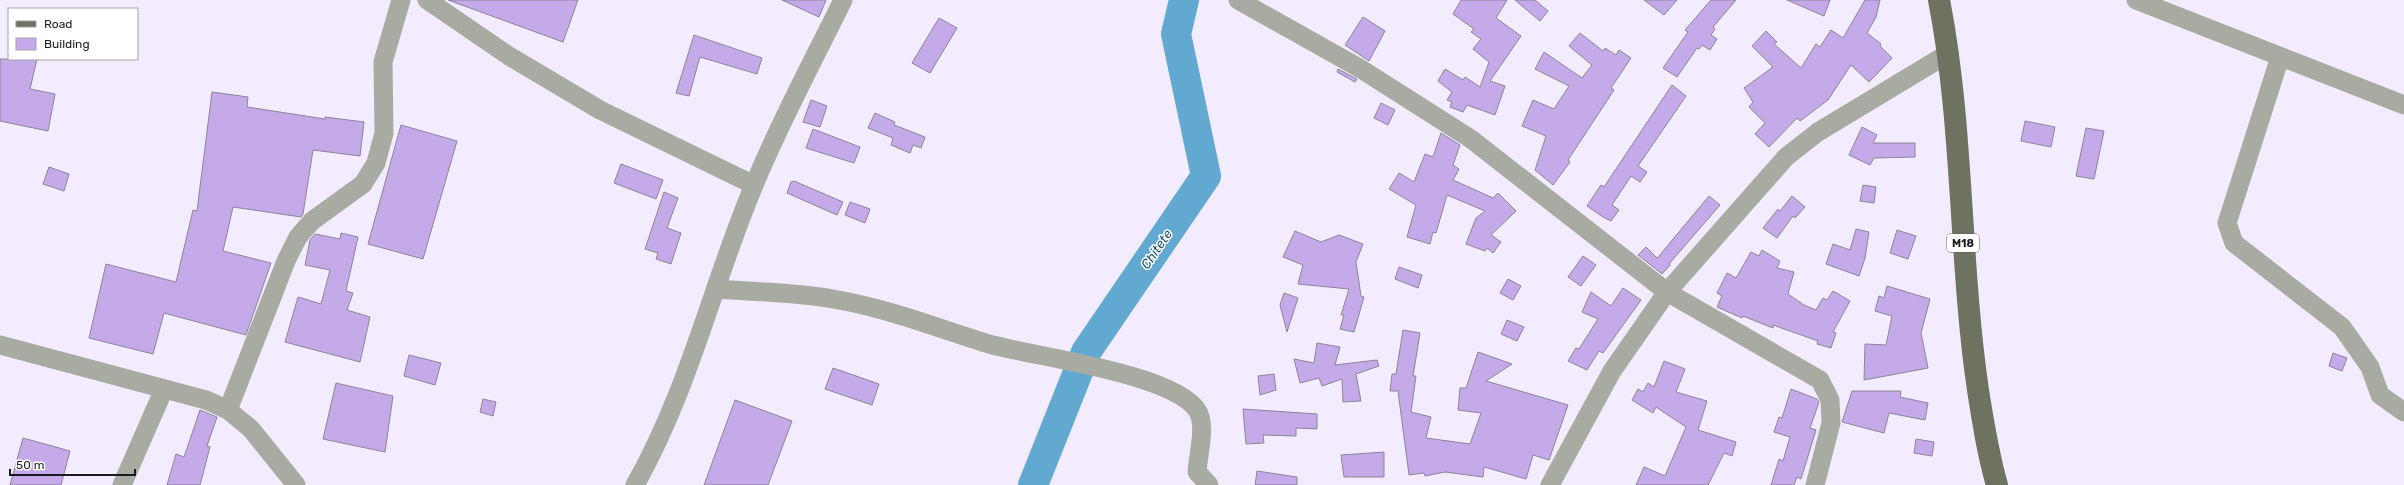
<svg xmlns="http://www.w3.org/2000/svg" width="2404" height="485" viewBox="0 0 2404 485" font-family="Rubik,sans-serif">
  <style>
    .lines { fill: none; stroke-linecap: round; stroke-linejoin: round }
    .river { stroke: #62a9d1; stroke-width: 30 }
    .building { fill: #c5aae9; stroke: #8c8498 }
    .minor { stroke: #a8aba1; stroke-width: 19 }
    .major { stroke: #6d7261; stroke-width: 22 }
    .labels { text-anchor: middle; stroke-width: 3; stroke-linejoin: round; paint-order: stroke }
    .shield { fill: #fff; stroke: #615e64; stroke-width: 1 }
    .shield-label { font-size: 11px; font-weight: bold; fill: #1d1921 }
    .water-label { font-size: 13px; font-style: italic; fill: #144d69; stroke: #fff }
  </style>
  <rect width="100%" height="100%" fill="#f3ecfe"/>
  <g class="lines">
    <polyline class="river" points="1033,485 1086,352 1206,176 1176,34 1184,0"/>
  </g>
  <g class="building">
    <polygon points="448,0 578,0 563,42"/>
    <polygon points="782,0 826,0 819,17"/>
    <polygon points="1461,0 1507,0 1496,18 1521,36 1490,81 1505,86 1495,115 1467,105 1463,112 1450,107 1452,102 1447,100 1452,92 1438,81 1445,69 1463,80 1465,77 1480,87 1489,62 1473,49 1481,39 1471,32 1474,29 1453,14"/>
    <polygon points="1515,0 1535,0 1548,11 1540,21"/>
    <polygon points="1644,0 1677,0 1664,15"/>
    <polygon points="1711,0 1736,0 1713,27 1715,29 1711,35 1717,39 1710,50 1702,45 1699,49 1697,48 1677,77 1663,68 1688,32 1685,30"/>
    <polygon points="1787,0 1830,0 1824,16"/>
    <polygon points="1865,0 1880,0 1876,17 1867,33 1881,44 1880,46 1892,58 1869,82 1851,65 1828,100 1800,121 1797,118 1769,147 1755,134 1765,123 1749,107 1753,102 1744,88 1773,67 1752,46 1766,31 1777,42 1774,44 1801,68 1816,44 1820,47 1831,30 1843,38"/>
    <polygon points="1363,17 1385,31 1369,61 1345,45"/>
    <polygon points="939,18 957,28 930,73 912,63"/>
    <polygon points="1580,33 1603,51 1605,48 1616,55 1619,50 1631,58 1611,88 1614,90 1568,160 1570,162 1553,185 1535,170 1546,136 1522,126 1533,100 1554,109 1569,86 1535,69 1544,52 1582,78 1592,65 1569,46"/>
    <polygon points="694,35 762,58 757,74 700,57 689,96 676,93"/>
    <polygon points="0,59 37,59 30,89 55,94 48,131 0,121"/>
    <polygon points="1338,69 1357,79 1355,82 1337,72"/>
    <polygon points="1672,85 1686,96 1638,166 1647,172 1640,182 1631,176 1612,205 1619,210 1611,221 1603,217 1587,206 1601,185 1604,187"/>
    <polygon points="212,92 248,97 247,107 325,119 325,117 364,122 360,156 313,150 303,214 301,217 233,207 223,251 271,263 246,335 164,313 153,354 89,338 106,264 176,282 193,210 197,211"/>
    <polygon points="811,100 827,106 820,127 803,122"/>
    <polygon points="1381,103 1395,110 1388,125 1374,118"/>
    <polygon points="875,113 895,122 894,125 925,137 921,148 913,145 910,153 891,145 893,138 868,128"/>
    <polygon points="2025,121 2055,127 2051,147 2021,141"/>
    <polygon points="401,125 457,141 423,259 368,244"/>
    <polygon points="1862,127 1877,135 1873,143 1915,143 1915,157 1874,158 1870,165 1849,155"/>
    <polygon points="2086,128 2104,131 2094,179 2076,176"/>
    <polygon points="813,129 860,147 854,163 806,148"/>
    <polygon points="1441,133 1460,145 1453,165 1459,169 1453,180 1493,198 1498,193 1516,211 1491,235 1501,242 1493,253 1487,248 1485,251 1466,244 1476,218 1485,211 1447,195 1436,233 1433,232 1430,244 1407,237 1416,205 1389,189 1399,173 1414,182 1425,154 1433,157"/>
    <polygon points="621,164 663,180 656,199 614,183"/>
    <polygon points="49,167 69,174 64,191 43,184"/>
    <polygon points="794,181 843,202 837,215 787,193 791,182"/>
    <polygon points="1863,185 1876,187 1874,203 1860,201"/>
    <polygon points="664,192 678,198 667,228 681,233 671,264 656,259 658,253 645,249"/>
    <polygon points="1709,196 1720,205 1669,264 1670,265 1662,274 1638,255 1646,247 1657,258 1659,256"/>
    <polygon points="1792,196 1805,207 1795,218 1793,216 1777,238 1763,228 1778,209 1780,211"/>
    <polygon points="850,202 870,209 865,223 845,215"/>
    <polygon points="1856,229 1869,232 1865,258 1859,276 1826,264 1833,244 1850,250"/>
    <polygon points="1897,230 1916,236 1908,259 1890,253"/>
    <polygon points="1295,231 1321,242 1339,235 1363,244 1356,262 1361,296 1364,297 1354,332 1340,329 1344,315 1341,315 1349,289 1298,284 1303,265 1283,257"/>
    <polygon points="341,233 358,237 346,291 353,293 347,310 370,317 360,362 285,342 298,297 321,304 330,270 305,265 310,240 315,234 340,239"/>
    <polygon points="1762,250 1780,261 1777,268 1794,272 1788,294 1804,305 1816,310 1823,298 1827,300 1833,291 1850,301 1833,332 1836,333 1831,348 1817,344 1818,341 1773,325 1773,328 1743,316 1742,318 1717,307 1722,296 1717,293 1727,273 1736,278 1751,252 1759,256"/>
    <polygon points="1583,256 1596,265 1581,286 1568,277"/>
    <polygon points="1399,267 1422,275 1418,288 1395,279"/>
    <polygon points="1508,279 1521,286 1513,300 1500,293"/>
    <polygon points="1887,286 1930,299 1921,333 1928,368 1864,380 1865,344 1886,345 1892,316 1875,311 1879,296 1884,298"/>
    <polygon points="1623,288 1641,300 1603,353 1599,351 1587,370 1568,361 1576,348 1579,349 1598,319 1582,312 1591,292 1611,306"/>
    <polygon points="1284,293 1298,298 1287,332 1280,305"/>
    <polygon points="1507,320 1524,327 1517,341 1501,334"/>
    <polygon points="1403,330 1420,333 1413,376 1416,376 1411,412 1431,417 1426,438 1470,444 1481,413 1458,410 1460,388 1466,388 1478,352 1512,364 1486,381 1568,405 1549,460 1533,455 1526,479 1484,467 1483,477 1445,472 1425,476 1424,473 1409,475 1398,391 1390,391 1392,374 1396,374"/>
    <polygon points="1317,343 1340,347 1335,365 1377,360 1379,366 1356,374 1361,401 1343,402 1342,379 1322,386 1319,378 1300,383 1294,359 1314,363"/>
    <polygon points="2333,353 2347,358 2342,371 2329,366"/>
    <polygon points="409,355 441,363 435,385 404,376"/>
    <polygon points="1664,361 1685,369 1676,392 1707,401 1698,430 1736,442 1732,456 1724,453 1708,485 1636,485 1644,467 1665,476 1686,427 1656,407 1653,413 1632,400 1638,389 1643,392 1648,383 1654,387"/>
    <polygon points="833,368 879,384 872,405 825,389"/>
    <polygon points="1274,374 1276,390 1260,395 1258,376"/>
    <polygon points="336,383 393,396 385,452 323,439"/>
    <polygon points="1791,389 1817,399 1819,402 1810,428 1816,430 1801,479 1797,477 1794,485 1771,485 1779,459 1783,461 1790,437 1774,432 1779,417 1782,418"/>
    <polygon points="1852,391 1901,391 1900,397 1928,403 1925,420 1889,413 1884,433 1842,422"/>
    <polygon points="483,399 496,402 493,416 480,412"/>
    <polygon points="735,400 792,421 768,485 704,485"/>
    <polygon points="1243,409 1317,414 1317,429 1296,428 1296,436 1263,435 1264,443 1246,444"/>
    <polygon points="200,410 217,417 207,446 210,447 200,485 167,485 176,454 184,457"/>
    <polygon points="23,438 70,451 61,485 10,485"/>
    <polygon points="1916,439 1934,442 1932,456 1914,453"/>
    <polygon points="1384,452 1384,477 1344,477 1341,455"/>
    <polygon points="1257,471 1297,477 1297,485 1255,485"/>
  </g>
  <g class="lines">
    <g class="minor">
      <polyline points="427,0 509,56 600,110 754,185"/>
      <polyline points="1238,0 1361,69 1471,139 1667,292 1820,380 1830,400 1831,423 1815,485"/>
      <polyline points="2136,0 2404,105"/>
      <polyline points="2280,57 2227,223 2234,243 2342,327 2370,367 2380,395 2404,412"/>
      <path d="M716,289C754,292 795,292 833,299C887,308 937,328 989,344C1035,357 1172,373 1197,410C1207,425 1198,454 1197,472L1209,485"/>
      <polyline points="0,345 206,400 228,410 251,429 296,485"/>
      <polyline points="228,410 286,261 298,237 312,221 363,184 376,163 384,133 383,62 401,0"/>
      <polyline points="122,485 164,389"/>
      <path d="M635,485C689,390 712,285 754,185C780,122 813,61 843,0"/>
      <polyline points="1550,485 1612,371 1667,292 1786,157 1818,132 1949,53"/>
    </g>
    <path class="major" d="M1939,0C1964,128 1959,261 1978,390C1983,422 1988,454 1997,485"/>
  </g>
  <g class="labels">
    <rect class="shield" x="1947" y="234" width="32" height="18" rx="3"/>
    <g class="shield-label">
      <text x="1963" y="247">M18</text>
    </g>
    <g class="water-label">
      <text transform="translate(1156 249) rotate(-56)" y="5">Chitete</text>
    </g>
  </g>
  <rect x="8" y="8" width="130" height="52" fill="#ffffff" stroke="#a5a3a6"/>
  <rect x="16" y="21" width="20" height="6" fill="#6d7261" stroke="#a5a3a6"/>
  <text x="44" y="28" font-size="12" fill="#1d1921">Road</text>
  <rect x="16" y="38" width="20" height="12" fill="#c5aae9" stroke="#a5a3a6"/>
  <text x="44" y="48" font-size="12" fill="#1d1921">Building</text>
  <path d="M10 469v6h125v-6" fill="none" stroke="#1d1921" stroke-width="2"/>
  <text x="16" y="469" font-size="12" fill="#1d1921" stroke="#ffffff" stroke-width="3" paint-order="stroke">50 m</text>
</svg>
